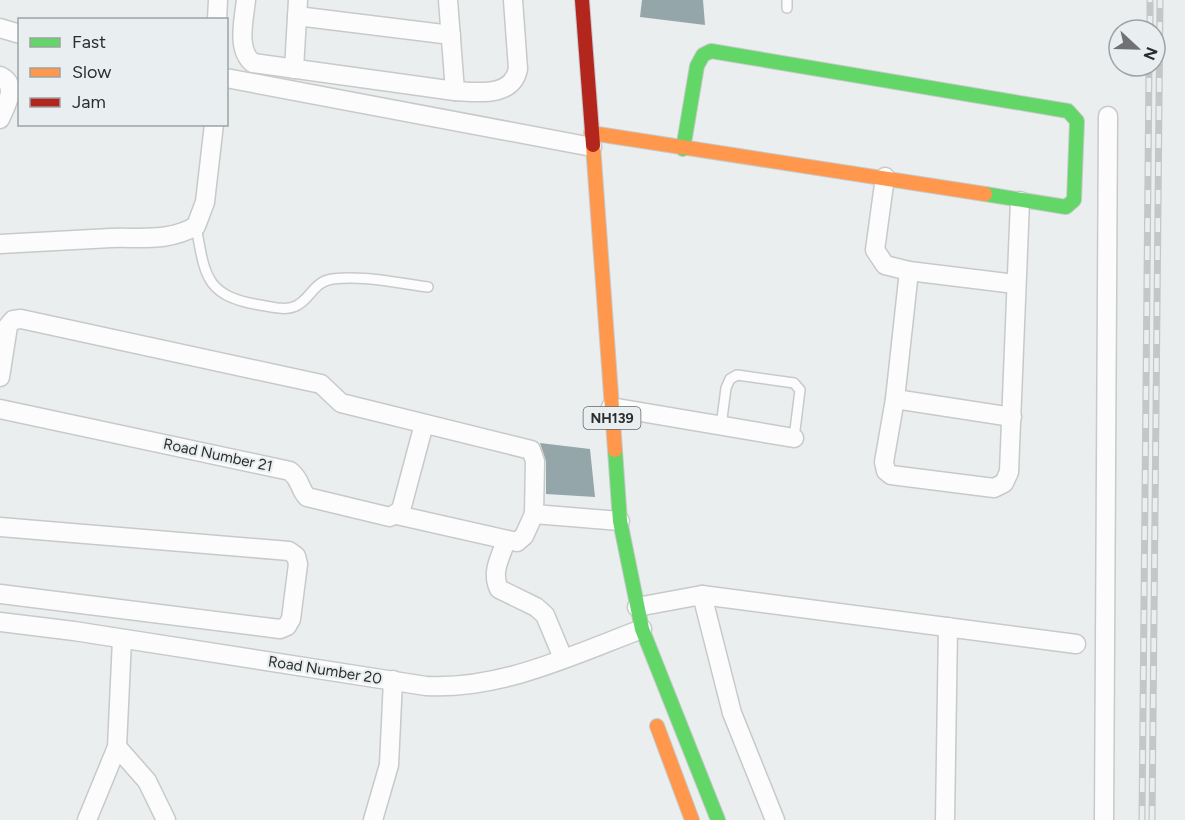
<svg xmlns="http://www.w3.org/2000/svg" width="1185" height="820" viewBox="0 0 1185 820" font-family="Figtree,sans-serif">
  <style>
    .building { fill: #94a6aa }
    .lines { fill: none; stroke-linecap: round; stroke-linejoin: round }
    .lane-casing { stroke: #c7c9ca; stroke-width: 12 }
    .street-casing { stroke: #c7c9ca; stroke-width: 21 }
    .fast-casing { stroke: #c7c9ca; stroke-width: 16 }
    .slow-casing { stroke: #c7c9ca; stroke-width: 16 }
    .jam-casing { stroke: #c7c9ca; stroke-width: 16 }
    .lane { stroke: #fcfcfd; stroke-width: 9 }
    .street { stroke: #fcfcfd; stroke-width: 18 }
    .fast { stroke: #63d668; stroke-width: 14 }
    .slow { stroke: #ff974d; stroke-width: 14 }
    .jam { stroke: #b3261e; stroke-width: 14 }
    .rail-casing { stroke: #c5c6c6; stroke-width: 7 }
    .rail { stroke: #e9eff1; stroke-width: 4.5; stroke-dasharray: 14; stroke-linecap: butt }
    .labels { text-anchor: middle; stroke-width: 4.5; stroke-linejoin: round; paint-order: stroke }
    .shield { fill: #e9eff1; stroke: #656868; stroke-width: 1.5 }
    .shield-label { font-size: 14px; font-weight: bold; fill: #2c2e2e }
    .street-label { font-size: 15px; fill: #2c2e2e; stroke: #e9eff1 }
  </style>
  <rect width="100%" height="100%" fill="#ebeeef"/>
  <g class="building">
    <polygon points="642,0 703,0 705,25 640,17"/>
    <polygon points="540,443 590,449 595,497 546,494 546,461"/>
  </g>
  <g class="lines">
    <defs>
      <g id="lane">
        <polyline points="787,8 787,0"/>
        <path d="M196,226C205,276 205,296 260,305C272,307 285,311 296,306C311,299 313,282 332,279C363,275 397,283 428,287"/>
        <polyline points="721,426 726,388 730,379 737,375 794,383 800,390 794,438"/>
      </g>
      <g id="street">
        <path d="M246,0C244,19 236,50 253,63L455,91C477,92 512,98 518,69L513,0"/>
        <polyline points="448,0 455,91"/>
        <polyline points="297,16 451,35"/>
        <polyline points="217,20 218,0"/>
        <polyline points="0,28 20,34"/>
        <polyline points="294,69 298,0"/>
        <path d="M0,76C19,85 6,105 0,119"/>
        <polyline points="226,78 592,147"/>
        <polyline points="885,177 875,250 885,265 909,271 1015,284"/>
        <path d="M0,244C37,242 74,240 111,238C141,237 168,242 196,226L205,202L214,124"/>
        <polyline points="909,271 895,399 884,462 886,471 891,475 994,488 1004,483 1009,472 1020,201"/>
        <polyline points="0,377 8,326 13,320 21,319 321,384 341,403 531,450 535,461 534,514 620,521"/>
        <polyline points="895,399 1012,417"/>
        <polyline points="611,407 794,438"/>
        <path d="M0,409L290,471C302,481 298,487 307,497L390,517L401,510L424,424"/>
        <polyline points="397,515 517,542 524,536 534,514"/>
        <polyline points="0,527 289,551 296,556 298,564 291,619 287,626 280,629 0,594"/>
        <path d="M506,541C500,558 491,572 499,589L536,607L545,615L563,658"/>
        <polyline points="702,595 732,713 775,820"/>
        <polyline points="637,607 702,595 1076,644"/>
        <path d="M0,622L74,631L426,686C501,690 573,655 642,629"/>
        <polyline points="117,747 147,781 166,820"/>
        <polyline points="87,820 117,747 122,640"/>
        <polyline points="373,820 389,765 393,680"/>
        <polyline points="945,820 948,627"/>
        <polyline points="1104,820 1108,116"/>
      </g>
      <g id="fast">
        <polyline points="683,149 697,66 703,55 711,51 1068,111 1077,121 1074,200 1066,207 985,194"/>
        <polyline points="615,450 620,521 642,629 718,820"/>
      </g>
      <g id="slow">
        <polyline points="591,133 985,194"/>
        <polyline points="593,145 615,450"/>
        <polyline points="657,726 692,820"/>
      </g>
      <polyline id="jam" points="582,0 593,145"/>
    </defs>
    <use href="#lane" class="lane-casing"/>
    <use href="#street" class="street-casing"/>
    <use href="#fast" class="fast-casing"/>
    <use href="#slow" class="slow-casing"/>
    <use href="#jam" class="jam-casing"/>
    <use href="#lane" class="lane"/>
    <use href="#street" class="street"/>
    <use href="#fast" class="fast"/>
    <use href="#slow" class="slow"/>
    <use href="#jam" class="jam"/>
    <defs>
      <g id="rail">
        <polyline points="1150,30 1150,0"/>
        <polyline points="1142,820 1149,66"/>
        <polyline points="1152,820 1160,0"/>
      </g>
    </defs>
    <use href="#rail" class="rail-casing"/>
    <use href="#rail" class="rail"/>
  </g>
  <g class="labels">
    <rect class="shield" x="583.5" y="407" width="57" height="22" rx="4.5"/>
    <g class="shield-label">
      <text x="612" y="423">NH139</text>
    </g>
    <g class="street-label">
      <text transform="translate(218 455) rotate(12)" y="5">Road Number 21</text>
      <text transform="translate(325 670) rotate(9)" y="5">Road Number 20</text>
    </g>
  </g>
  <rect x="18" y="18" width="210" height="108" fill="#e9eff1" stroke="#9da2a3" stroke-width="1.5"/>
  <rect x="30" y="38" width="30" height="9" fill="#63d668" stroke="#9da2a3" stroke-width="1.5"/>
  <text x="72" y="48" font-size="18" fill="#2c2e2e">Fast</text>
  <rect x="30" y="68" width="30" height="9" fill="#ff974d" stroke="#9da2a3" stroke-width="1.5"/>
  <text x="72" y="78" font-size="18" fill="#2c2e2e">Slow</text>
  <rect x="30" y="98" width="30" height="9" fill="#b3261e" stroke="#9da2a3" stroke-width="1.5"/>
  <text x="72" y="108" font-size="18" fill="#2c2e2e">Jam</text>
  <g transform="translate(1137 48) rotate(112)"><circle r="28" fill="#e9eff1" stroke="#9da2a3" stroke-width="1.5"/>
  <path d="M0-4.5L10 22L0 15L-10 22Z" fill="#6f7172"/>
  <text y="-9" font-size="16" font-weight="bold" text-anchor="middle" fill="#2c2e2e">N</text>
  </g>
</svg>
